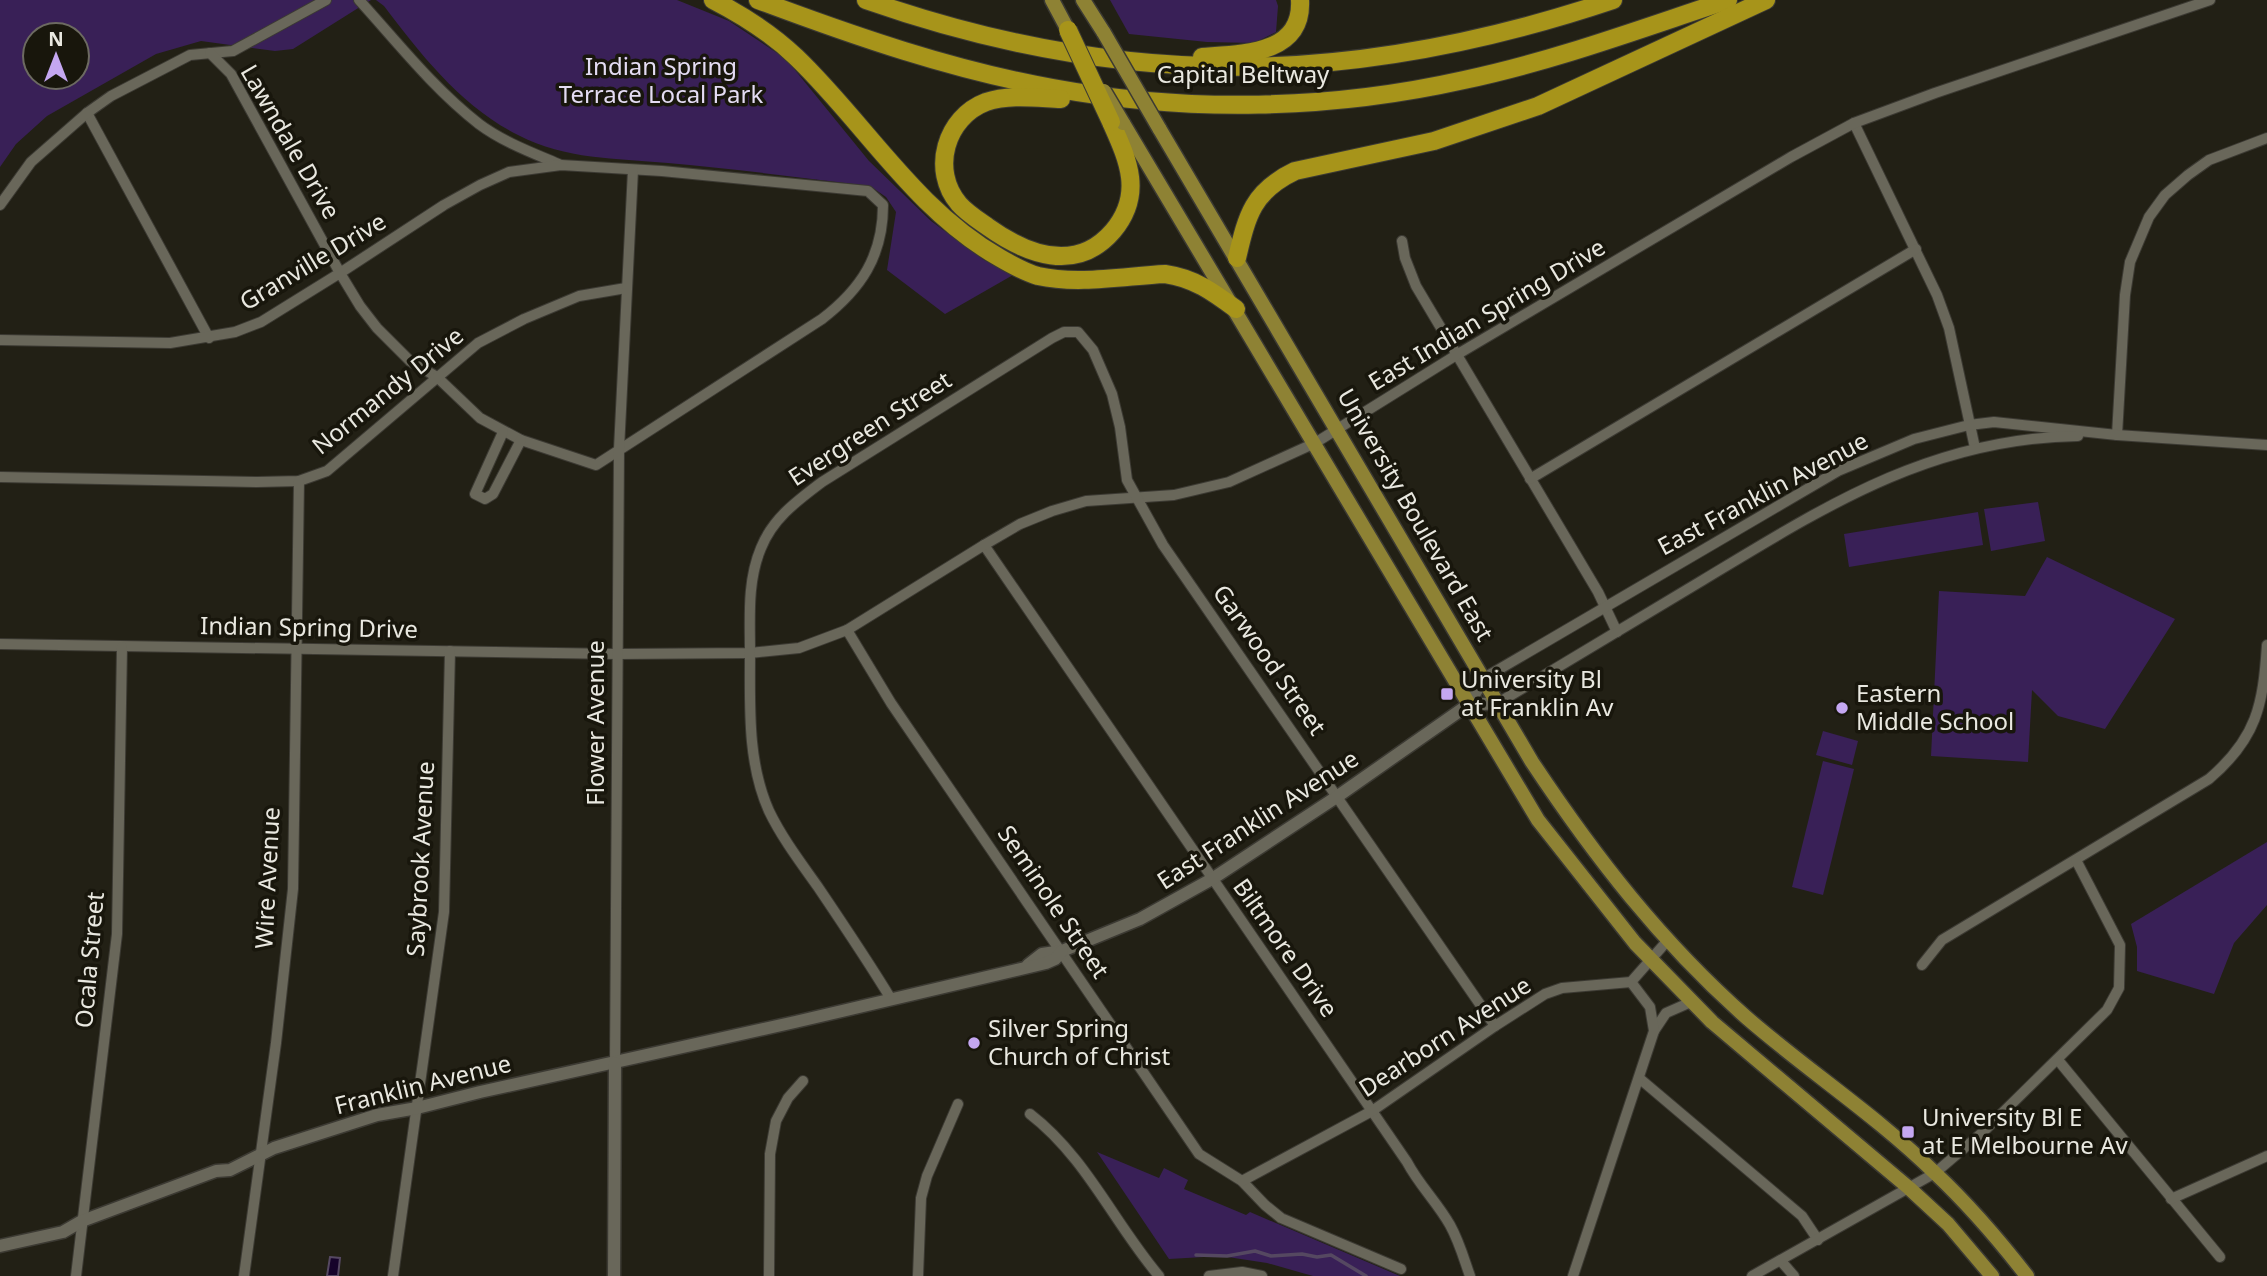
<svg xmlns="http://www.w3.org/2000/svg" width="2267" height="1276" viewBox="0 0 2267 1276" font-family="'Noto Sans',sans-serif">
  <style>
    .green { fill: #392057; fill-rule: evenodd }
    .water { fill: #16032a; stroke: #554861; stroke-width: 2 }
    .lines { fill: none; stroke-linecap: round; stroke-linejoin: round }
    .stream { stroke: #554861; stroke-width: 3.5 }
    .minor-casing { stroke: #3c3a33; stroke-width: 12 }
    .tertiary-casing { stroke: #3c3a33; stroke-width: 15 }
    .primary-casing { stroke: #3c3a33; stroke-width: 17 }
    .motorway-casing { stroke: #3c3a33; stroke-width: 20 }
    .minor { stroke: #69675a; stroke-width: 10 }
    .tertiary { stroke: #69675a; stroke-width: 12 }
    .primary { stroke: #8e8234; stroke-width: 14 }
    .motorway { stroke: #a7941a; stroke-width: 18 }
    .primary-bridge-casing { stroke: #3c3a33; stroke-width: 17; stroke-linecap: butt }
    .motorway-bridge-casing { stroke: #3c3a33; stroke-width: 20; stroke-linecap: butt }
    .primary-bridge { stroke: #8e8234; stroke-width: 14 }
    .motorway-bridge { stroke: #a7941a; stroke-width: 18 }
    .poi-dot { fill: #c4a7f1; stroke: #18160c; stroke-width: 2.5 }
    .labels { text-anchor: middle; stroke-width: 7; stroke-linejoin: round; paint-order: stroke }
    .park-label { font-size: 24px; fill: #e4dcf3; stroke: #18160c }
    .street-label { font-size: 24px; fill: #e9e8e0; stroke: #18160c }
    .poi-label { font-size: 24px; fill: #e9e8e0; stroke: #18160c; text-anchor: start }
  </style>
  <rect width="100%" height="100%" fill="#222015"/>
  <g class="green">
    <path d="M0,0H371L293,49L275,51L201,41L156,54L47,116L16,144L0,167ZM35,35H77V77H35Z"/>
    <path d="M376,0H677L729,21L786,59L869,161L931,221L984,260L1013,275L945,314L887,270L896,212L886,197L870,186C803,178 736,169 668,163C614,158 567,160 518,135C462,107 421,55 384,6Z"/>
    <polygon points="1110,0 1276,0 1278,6 1276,32 1254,43 1207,42 1129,34"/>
    <polygon points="2038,502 2045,541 1991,551 1984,509"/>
    <polygon points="1978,512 1983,545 1849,567 1844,534"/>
    <polygon points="2047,557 2175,619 2105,729 2058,716 2032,690 2028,762 1931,756 1939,591 2025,596"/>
    <polygon points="1823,731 1858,741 1852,765 1816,755"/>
    <polygon points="1823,761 1854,769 1823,895 1792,887"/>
    <polygon points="2267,842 2267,905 2234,943 2214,994 2137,971 2137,947 2131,924"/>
    <polygon points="1097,1152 1159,1178 1164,1168 1188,1180 1184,1189 1246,1215 1250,1212 1400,1276 1313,1276 1267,1263 1221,1256 1169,1259"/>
  </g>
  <polygon class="water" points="330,1257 340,1258 338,1276 327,1276"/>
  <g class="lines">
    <polyline class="stream" points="1196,1255 1227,1256 1255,1251 1271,1256 1302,1254 1317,1257 1331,1255 1366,1276"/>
    <defs>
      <g id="minor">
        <path d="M359,0C398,43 433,88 479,124C503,142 533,153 561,165"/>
        <polyline points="87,113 209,338"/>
        <polyline points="1854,123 1937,295 1949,328 1975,448"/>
        <polyline points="0,205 31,162 87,113 111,96 190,55 233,51 326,0"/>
        <polyline points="1402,241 1405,258 1416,286 1598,592 1617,632"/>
        <path d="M0,340L170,343L235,332L261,322L340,273L444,205L480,185L509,172L561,165L662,171L868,191L883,205C883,256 861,289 822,319L596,465L521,440L480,418L437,377L410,361L377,328L360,306L340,273L231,74L210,53"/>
        <polyline points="503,432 475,494 485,499 493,494 521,440"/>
        <polyline points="2117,435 2125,295 2130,262 2149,217 2165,195 2188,175 2209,160 2267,138"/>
        <polyline points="0,477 257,482 299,481 327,471 478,343 524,319 579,296 626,288"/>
        <polyline points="1530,479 1916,249"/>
        <path d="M984,545L1407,1162C1419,1185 1437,1202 1450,1225C1459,1241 1464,1259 1470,1276"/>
        <polyline points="847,630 891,703 1199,1154 1242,1181 1265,1205 1281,1218 1401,1269"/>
        <polyline points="0,644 617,654 750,653 799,648 847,630 984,545 1020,524 1052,511 1086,501 1174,495 1229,482 1315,443 1458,354 1791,157 1854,123 1935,93 2210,0"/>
        <polyline points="1484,678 1838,471 1914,439 1969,425 1994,422 2117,435 2267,445"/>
        <path d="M1498,703C1567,662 1635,621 1703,580C1824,507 1931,438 2078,436"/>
        <path d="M1922,965L1942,940L2209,779C2257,738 2263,705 2267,645"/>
        <path d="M891,999C868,961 843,924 818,887C801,863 782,838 769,811C747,762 750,705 750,653C750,618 747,581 761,548C773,518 797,501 822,482L1052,338L1064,332H1078L1093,350L1112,394L1120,427L1127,480L1163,545L1495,1026"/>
        <polyline points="1654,1031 1666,1013 1691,1002"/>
        <polyline points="2058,1060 2220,1257"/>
        <polyline points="615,1063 619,449 633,170"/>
        <polyline points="1639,1078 1802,1216 1818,1240"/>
        <path d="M1030,1114C1086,1157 1114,1223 1159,1276"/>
        <polyline points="1242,1181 1372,1111 1495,1026 1545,994 1562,988 1631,982 1668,940"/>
        <polyline points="2171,1199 2267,1156"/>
        <polyline points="1781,1261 1794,1276"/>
        <polyline points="76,1276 117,934 122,647"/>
        <polyline points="244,1276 276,1043 293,889 299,481"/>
        <polyline points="393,1276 444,912 450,651"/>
        <polyline points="769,1276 770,1154 776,1121 788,1098 803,1081"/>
        <polyline points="918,1276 921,1198 927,1176 958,1104"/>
        <polyline points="1209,1276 1242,1272 1262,1276"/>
        <polyline points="1573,1276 1654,1031 1650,1007 1631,982"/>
        <polyline points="1752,1276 1935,1173 1983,1132 2107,1010 2119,988 2120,945 2076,860"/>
      </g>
      <g id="tertiary">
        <polyline points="1468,705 1498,703"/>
        <polyline points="1028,965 1042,954 1062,951 1140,919 1212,879 1338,796 1468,705 1484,678"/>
        <polyline points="0,1246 63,1232 82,1221 216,1171 230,1170 274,1148 377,1115 417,1108 480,1092 795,1022 1046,963 1055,959 1062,951"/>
        <polyline points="614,1276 615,1063"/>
      </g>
      <g id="primary">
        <polyline points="1052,0 1068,30"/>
        <polyline points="1083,0 1104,33"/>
        <polyline points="1123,123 1538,820 1635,943 1712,1022 1909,1188 1948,1224 1992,1276"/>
        <path d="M1159,128L1532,762C1595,857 1661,942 1747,1018C1808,1071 1877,1116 1935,1173C1968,1204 1999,1240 2027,1276"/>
      </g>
      <g id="motorway">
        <path d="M713,0C744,16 771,33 796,57C865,123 914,209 1000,258C1012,265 1024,272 1038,276C1078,285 1125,276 1165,274C1194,278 1213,292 1236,309"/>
        <path d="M758,0C854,36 952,70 1053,88C1188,113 1330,110 1464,80C1554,61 1640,29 1728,0"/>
        <path d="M866,0C1126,91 1353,87 1613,0"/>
        <path d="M1202,57C1241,54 1303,55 1300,0"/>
        <path d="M1061,99C1037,98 1009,94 986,102C946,117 930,170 959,204C967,213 978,220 988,227C1026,254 1076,274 1113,231C1144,194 1128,160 1111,122"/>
        <path d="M1237,258C1247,215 1253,191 1295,171L1434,141L1538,106L1766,0"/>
      </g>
    </defs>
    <use href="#minor" class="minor-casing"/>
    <use href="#tertiary" class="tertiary-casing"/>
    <use href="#primary" class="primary-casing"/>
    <use href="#motorway" class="motorway-casing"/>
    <use href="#minor" class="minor"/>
    <use href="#tertiary" class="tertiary"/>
    <use href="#primary" class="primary"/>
    <use href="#motorway" class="motorway"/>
    <defs>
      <g id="primary-bridge">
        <polyline points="1104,33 1159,128"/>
        <polyline points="1104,91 1123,123"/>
      </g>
      <polyline id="motorway-bridge" points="1068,30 1111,122"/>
    </defs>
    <use href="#primary-bridge" class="primary-bridge-casing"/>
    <use href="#motorway-bridge" class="motorway-bridge-casing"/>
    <use href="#primary-bridge" class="primary-bridge"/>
    <use href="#motorway-bridge" class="motorway-bridge"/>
  </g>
  <g class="poi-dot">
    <rect x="1440" y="687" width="14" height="14" rx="3.5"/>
    <circle cx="1842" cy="708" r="7"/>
    <circle cx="974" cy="1043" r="7"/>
    <rect x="1901" y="1125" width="14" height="14" rx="3.5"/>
  </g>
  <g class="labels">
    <g class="park-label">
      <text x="661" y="75">Indian Spring<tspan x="661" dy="28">Terrace Local Park</tspan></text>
    </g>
    <g class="street-label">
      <text x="1243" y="83">Capital Beltway</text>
      <text transform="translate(290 142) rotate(60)" y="8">Lawndale Drive</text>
      <text transform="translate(313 262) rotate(-31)" y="8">Granville Drive</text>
      <text transform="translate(1487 315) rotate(-31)" y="8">East Indian Spring Drive</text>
      <text transform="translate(388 391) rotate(-39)" y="8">Normandy Drive</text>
      <text transform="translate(870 429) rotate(-33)" y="8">Evergreen Street</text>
      <text transform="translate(1763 494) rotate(-28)" y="8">East Franklin Avenue</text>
      <text transform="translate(1415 515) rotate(60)" y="8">University Boulevard East</text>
      <text transform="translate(309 628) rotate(1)" y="8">Indian Spring Drive</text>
      <text transform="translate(1269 660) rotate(55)" y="8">Garwood Street</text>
      <text transform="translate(596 723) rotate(-90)" y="8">Flower Avenue</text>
      <text transform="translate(1258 820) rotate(-33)" y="8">East Franklin Avenue</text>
      <text transform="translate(421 859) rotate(-87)" y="8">Saybrook Avenue</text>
      <text transform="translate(268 878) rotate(-87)" y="8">Wire Avenue</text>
      <text transform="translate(1053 902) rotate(56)" y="8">Seminole Street</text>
      <text transform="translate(1285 948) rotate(55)" y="8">Biltmore Drive</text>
      <text transform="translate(90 960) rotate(-85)" y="8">Ocala Street</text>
      <text transform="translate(1445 1037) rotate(-33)" y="8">Dearborn Avenue</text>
      <text transform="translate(423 1085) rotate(-14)" y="8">Franklin Avenue</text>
    </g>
    <g class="poi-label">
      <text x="1461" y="688">University Bl<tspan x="1461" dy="28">at Franklin Av</tspan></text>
      <text x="1856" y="702">Eastern<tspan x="1856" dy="28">Middle School</tspan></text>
      <text x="988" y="1037">Silver Spring<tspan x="988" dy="28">Church of Christ</tspan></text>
      <text x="1922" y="1126">University Bl E<tspan x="1922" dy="28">at E Melbourne Av</tspan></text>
    </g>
  </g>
  <g transform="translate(56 56)"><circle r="33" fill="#18160c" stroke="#6c6a61" stroke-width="2"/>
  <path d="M0-5L12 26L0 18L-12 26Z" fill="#c4a7f1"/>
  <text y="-10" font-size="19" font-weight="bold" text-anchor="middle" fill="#e9e8e0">N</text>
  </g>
</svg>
